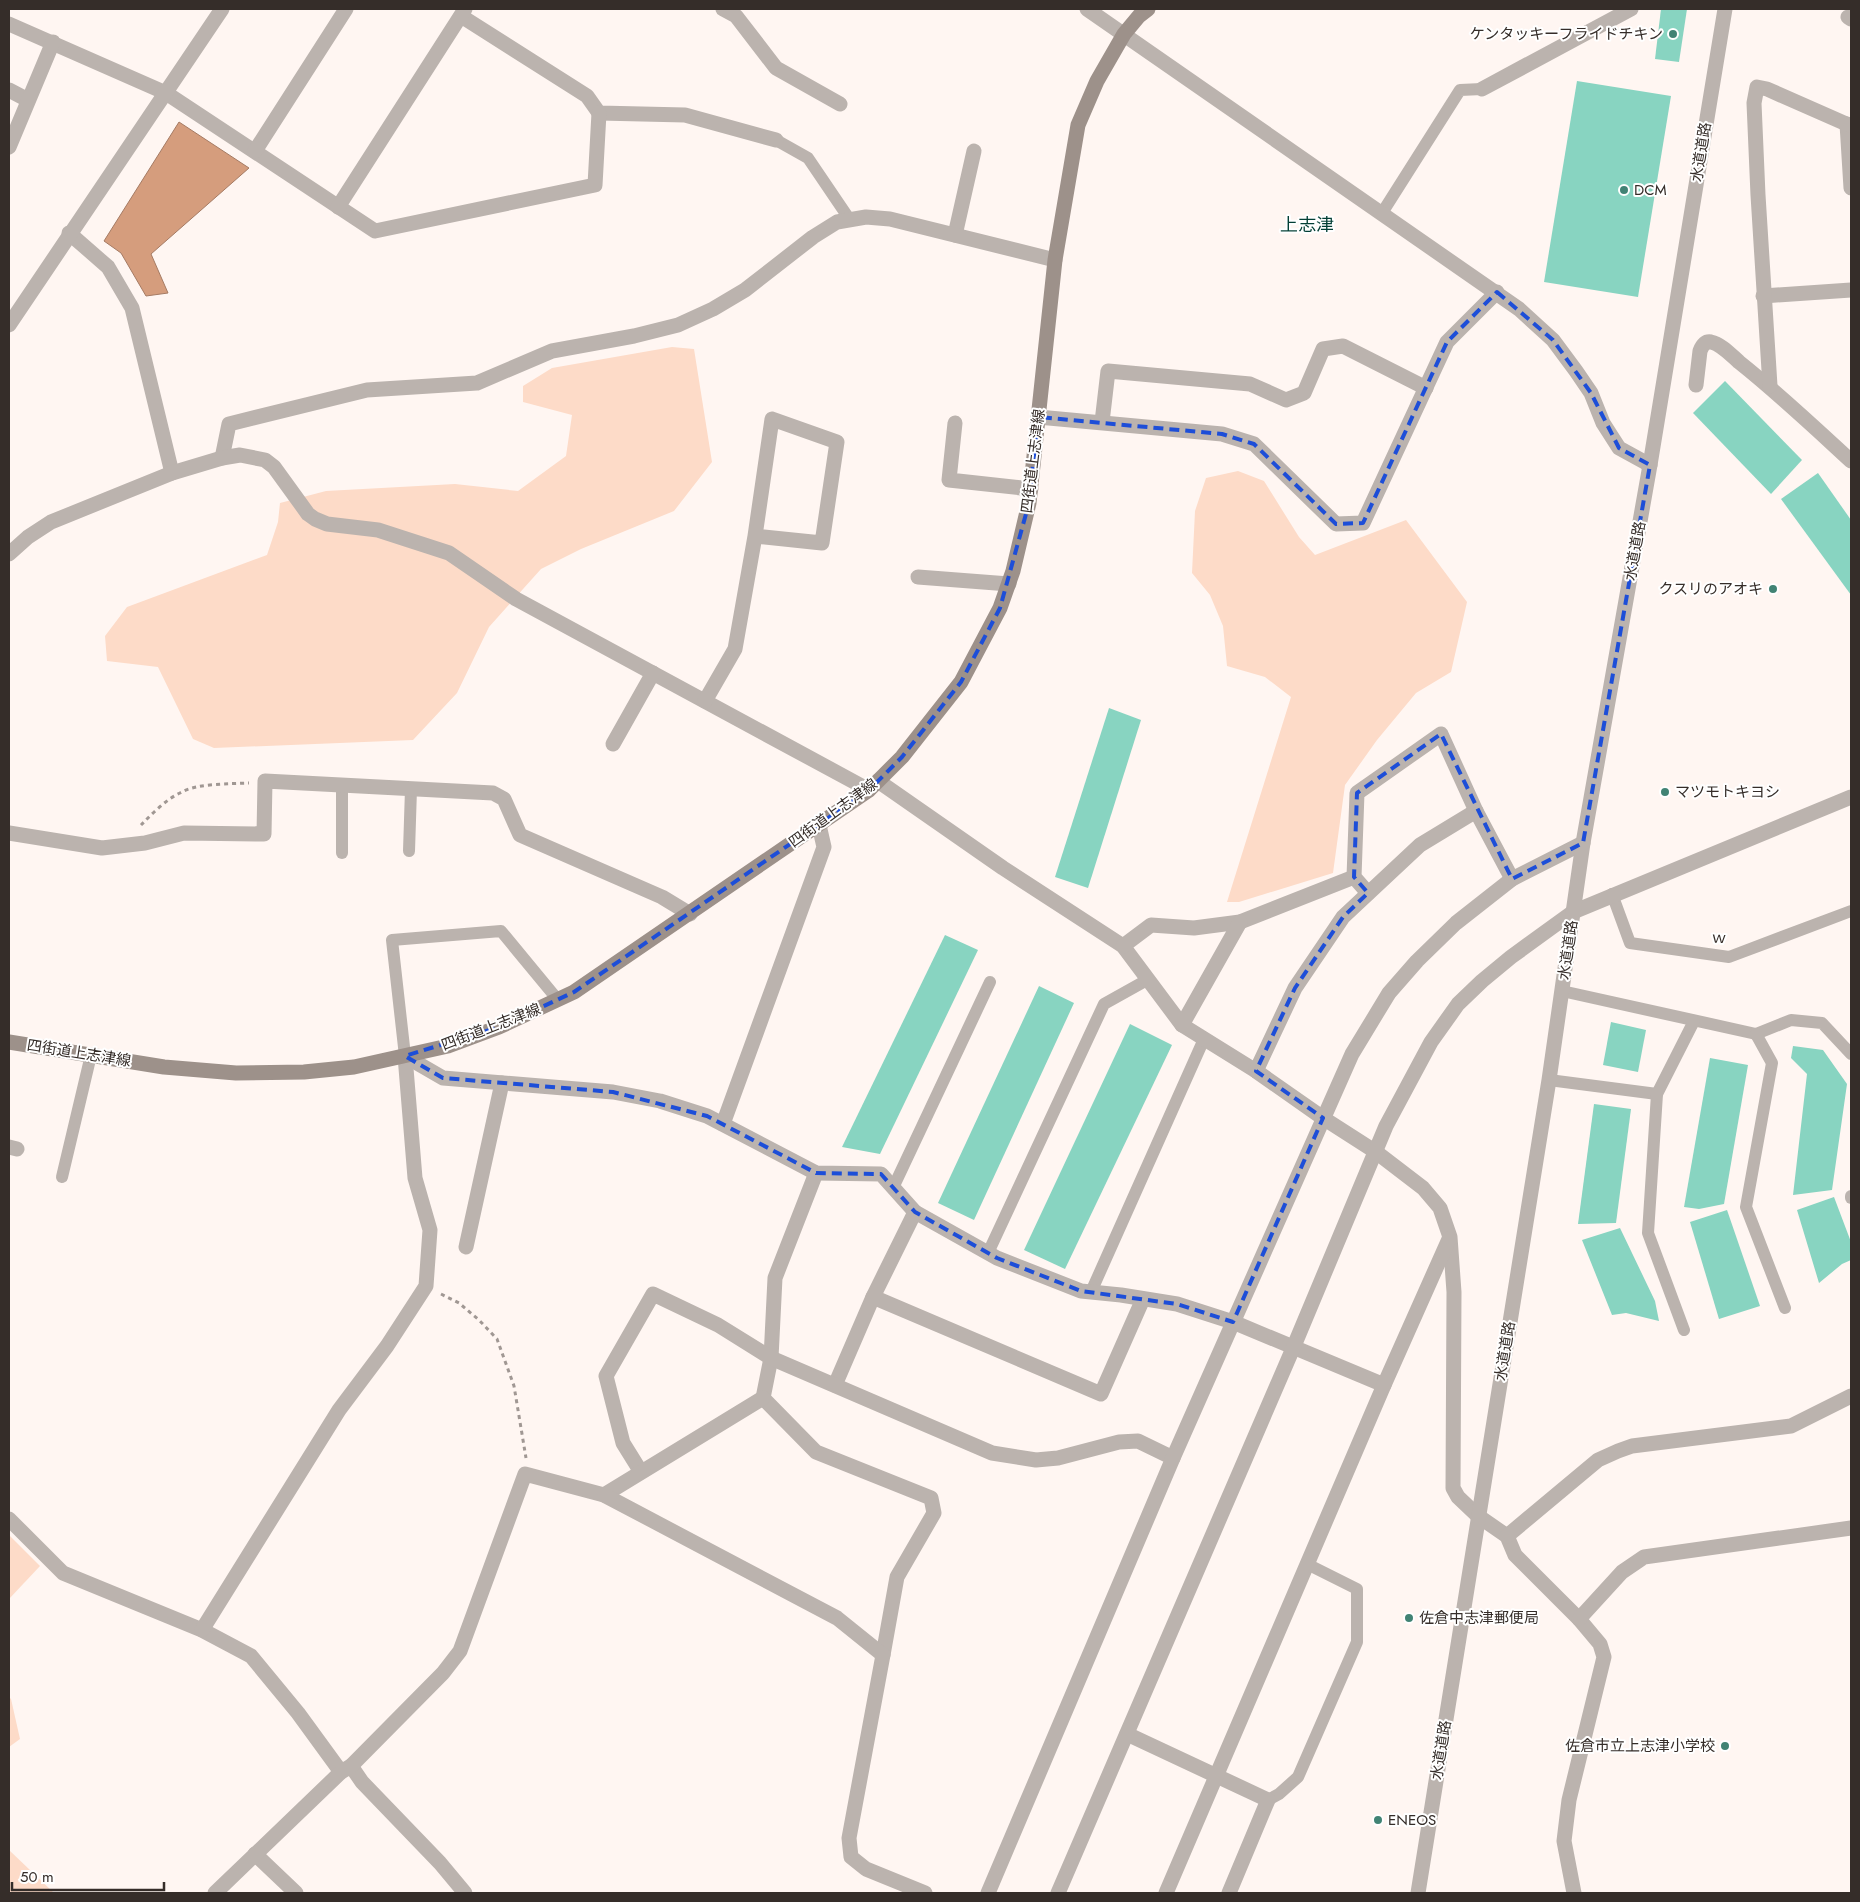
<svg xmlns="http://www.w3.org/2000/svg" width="1860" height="1902" viewBox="0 0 1860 1902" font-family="Jost,'Noto Sans JP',sans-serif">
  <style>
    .green { fill: #fddbc8 }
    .water { fill: #d59d7d; stroke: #a57b64 }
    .building { fill: #88d4c1 }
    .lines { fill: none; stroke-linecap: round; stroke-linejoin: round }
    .path { stroke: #a09793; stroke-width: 3; stroke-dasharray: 4 4; stroke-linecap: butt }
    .service { stroke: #bbb3ae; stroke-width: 12 }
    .minor { stroke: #bbb3ae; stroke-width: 15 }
    .tertiary { stroke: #bbb3ae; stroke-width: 15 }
    .secondary { stroke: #9d918a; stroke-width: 15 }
    .marked { fill: none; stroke: #1d4ed8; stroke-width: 4; stroke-dasharray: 10 6; stroke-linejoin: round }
    .poi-dot { fill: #418374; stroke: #fff; stroke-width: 2 }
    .labels { text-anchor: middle; stroke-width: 4; stroke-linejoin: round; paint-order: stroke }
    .poi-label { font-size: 15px; fill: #352d29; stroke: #fff; text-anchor: start }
    .street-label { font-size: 15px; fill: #352d29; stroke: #fff }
    .quarter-label { font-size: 18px; fill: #033f35; stroke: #fff }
  </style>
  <rect width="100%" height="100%" fill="#fff6f2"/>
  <g class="green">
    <polygon points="672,347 694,349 712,462 674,511 581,549 541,569 489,627 457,693 413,740 214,748 193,739 158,667 107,661 105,636 127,607 267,555 278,522 280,503 326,491 455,484 518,491 566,456 572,415 523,402 523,386 552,368"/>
    <polygon points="1238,471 1264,481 1299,537 1315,555 1406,520 1467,602 1451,672 1416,693 1377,740 1345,785 1333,873 1239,902 1227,902 1291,697 1265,677 1227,666 1223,626 1210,595 1192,573 1195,511 1206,478"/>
    <polygon points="9,1535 40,1566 9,1599"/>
    <polygon points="9,1697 11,1699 20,1739 9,1747"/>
    <polygon points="9,1850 54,1893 9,1893"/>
  </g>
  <polygon class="water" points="179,122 249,168 151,254 168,293 146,296 121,253 104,241"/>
  <g class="building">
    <polygon points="1661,9 1687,9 1679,62 1655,59"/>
    <polygon points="1577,81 1671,96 1638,297 1544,282"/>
    <polygon points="1725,381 1802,460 1771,494 1693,413"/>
    <polygon points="1818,473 1851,520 1851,595 1781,499"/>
    <polygon points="1109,708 1141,720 1088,888 1055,877"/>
    <polygon points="945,935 978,950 880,1154 842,1147"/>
    <polygon points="1039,986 1074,1003 974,1220 938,1203"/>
    <polygon points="1611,1022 1646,1030 1638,1072 1603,1065"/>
    <polygon points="1130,1024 1172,1045 1065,1269 1024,1250"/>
    <polygon points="1793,1046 1823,1050 1847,1084 1832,1190 1793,1195 1807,1074 1791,1058"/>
    <polygon points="1710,1058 1748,1065 1724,1204 1699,1209 1684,1207"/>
    <polygon points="1594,1104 1631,1109 1616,1223 1578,1224"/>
    <polygon points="1834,1197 1851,1242 1851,1260 1842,1264 1819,1283 1797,1210"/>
    <polygon points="1727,1210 1760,1306 1719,1319 1690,1222"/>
    <polygon points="1620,1228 1655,1301 1659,1321 1626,1313 1612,1315 1582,1240"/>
  </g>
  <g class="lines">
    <g class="path">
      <path d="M141,825C152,814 165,800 180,793C196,783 230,784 249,783"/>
      <polyline points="441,1294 459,1303 479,1320 497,1339 514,1386 526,1458"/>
    </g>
    <g class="service">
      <polyline points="776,140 808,158 850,220"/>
      <polyline points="1382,213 1460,90 1482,89"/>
      <polyline points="342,786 342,853"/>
      <polyline points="409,851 411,789"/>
      <polyline points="1612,894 1630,943 1729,957 1851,911"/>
      <polyline points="1562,991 1756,1034 1791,1020 1822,1023 1851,1054"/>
      <polyline points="1756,1034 1772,1063 1746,1207 1785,1308"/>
      <polyline points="405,1056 392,940 501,931 558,1000"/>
      <polyline points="1549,1080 1657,1094"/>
      <polyline points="62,1177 91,1055"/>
      <polyline points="893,1188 990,982"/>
      <polyline points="1851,1196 1851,1198"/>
      <polyline points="988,1253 1104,1004 1147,980"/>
      <polyline points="1091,1292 1204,1039"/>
      <polyline points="1684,1330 1648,1233 1657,1094 1694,1021"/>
      <polyline points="1268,1800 1279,1794 1298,1777 1357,1642 1357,1589 1307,1564"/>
    </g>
    <g class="minor">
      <polyline points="723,9 736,16 776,68 840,104"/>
      <polyline points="461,16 587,96 599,113 685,115 776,140"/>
      <polyline points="1848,17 1851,19"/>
      <polyline points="9,24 166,93 375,231 595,185 599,113"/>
      <polyline points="1482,89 1631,9"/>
      <polyline points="9,90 28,100"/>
      <polyline points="1847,124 1851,188"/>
      <polyline points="9,147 53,42"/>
      <polyline points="255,151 346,9"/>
      <polyline points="338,207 465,9"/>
      <polyline points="69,233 108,267 132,308 172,473"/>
      <polyline points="955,235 974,151"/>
      <polyline points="1763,296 1851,290"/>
      <polyline points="9,325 222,9"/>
      <path d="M1696,385L1700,351C1702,346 1705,341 1711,342C1721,344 1731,355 1739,362C1778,393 1814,427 1851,461"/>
      <polyline points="1770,386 1758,195 1754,103 1757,87 1767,89 1851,126"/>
      <polyline points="1038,417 1222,434 1254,444 1336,524 1363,523 1447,342 1497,292"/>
      <polyline points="1102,422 1108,371 1250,384 1286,400 1304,393 1323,349 1343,346 1426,388"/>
      <polyline points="955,423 949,480 1031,489"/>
      <polyline points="222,458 229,424 367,390 477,383 552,351 634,336 678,325 713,309 745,290 813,237 837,222 866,217 890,219 1055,260"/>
      <polyline points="9,554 28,537 51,522 172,473 222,458 240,455 265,460 274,467 308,514 315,519 327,524 378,530 449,553 516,599 869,790"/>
      <polyline points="918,577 1009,584"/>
      <polyline points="705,701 735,649 755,536 772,419 837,442 822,543 755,536"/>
      <polyline points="613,744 653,673"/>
      <polyline points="878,781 1003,868 1123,946 1182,1025 1256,1071 1323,1118 1376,1152 1423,1188 1440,1208 1450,1237 1454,1292 1453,1488 1458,1497 1478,1516 1507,1536 1515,1555 1579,1619 1600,1644 1604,1657 1569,1800 1564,1841 1574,1893"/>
      <polyline points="9,833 102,848 145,843 184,833 264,834 265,781 493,793 504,799 520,835 662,897 690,914"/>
      <polyline points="1368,893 1354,877 1357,793 1441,734 1476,811 1512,879"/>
      <polyline points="1123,946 1151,925 1194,928 1240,922 1354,877"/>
      <polyline points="1182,1025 1240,922"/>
      <polyline points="405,1056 443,1078 613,1092 660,1101 707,1116 816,1173 881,1174 915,1212 997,1258 1081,1291 1121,1295 1177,1304 1233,1322 1384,1385"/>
      <polyline points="1256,1071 1295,988 1343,917 1420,845 1476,811"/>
      <polyline points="723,1124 824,847 819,825"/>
      <polyline points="9,1147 17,1149"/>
      <polyline points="816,1173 775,1278 771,1358 763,1398 816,1452 931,1498 934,1513 897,1577 883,1655 849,1838 851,1857 866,1869 925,1893"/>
      <polyline points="466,1247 502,1083"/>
      <polyline points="873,1297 1101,1394 1143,1299"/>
      <polyline points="835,1385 873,1297 915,1212"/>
      <polyline points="641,1472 623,1443 606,1376 653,1294 718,1325 771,1358 992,1453 1036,1460 1058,1458 1119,1442 1138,1441 1173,1458"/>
      <polyline points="604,1495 763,1398"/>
      <polyline points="9,1519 63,1573 202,1630 251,1656 298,1713 341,1772"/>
      <polyline points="1507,1536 1598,1460 1618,1451 1632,1446 1791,1426 1851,1396"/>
      <polyline points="1579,1619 1622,1572 1644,1557 1851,1528"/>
      <polyline points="202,1630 339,1410 387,1346 426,1286 430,1230 415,1178 405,1056"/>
      <polyline points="1127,1734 1268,1800 1229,1893"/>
      <polyline points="351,1766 362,1782 440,1863 465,1893"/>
      <polyline points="255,1854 296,1893"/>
      <polyline points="215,1893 341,1772 351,1766 443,1673 460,1651 525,1474 604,1495 837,1618 883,1655"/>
      <polyline points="988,1893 1173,1458 1352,1054 1389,993 1417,961 1456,923 1512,879 1583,843"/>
      <polyline points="1166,1893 1384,1385 1449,1239"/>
    </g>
    <g class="tertiary">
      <polyline points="1087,9 1519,309 1553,340 1576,371 1591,393 1603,423 1619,448 1650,465"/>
      <polyline points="1058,1893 1294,1346 1386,1126 1431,1042 1458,1004 1482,981 1511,957 1573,912 1851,797"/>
      <polyline points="1418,1893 1549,1080 1583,843 1650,465 1725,9"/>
    </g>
    <polyline class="secondary" points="9,1042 164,1067 236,1073 304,1072 354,1067 448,1046 499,1027 574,992 869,790 902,757 961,682 1000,608 1013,571 1029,503 1055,260 1078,125 1097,81 1124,34 1139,16 1148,9"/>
  </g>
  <path class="marked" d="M1497,292L1553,340L1591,393L1619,448L1650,465L1583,843L1512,879L1441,734L1357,793L1354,877L1368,893L1343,917L1295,988L1256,1071L1323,1118L1233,1322L1177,1304L1081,1291L997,1258L915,1212L881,1174L816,1173L707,1116L613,1092L443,1078L405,1056L499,1027L574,992L869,790L902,757L961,682L1000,608L1029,503L1038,417L1222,434L1254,444L1336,524L1363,523L1447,342Z"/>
  <g class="poi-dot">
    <circle cx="1673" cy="34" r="5"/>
    <circle cx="1624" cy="190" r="5"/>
    <circle cx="1773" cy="589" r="5"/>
    <circle cx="1665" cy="792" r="5"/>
    <circle cx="1409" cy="1618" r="5"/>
    <circle cx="1725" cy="1746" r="5"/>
    <circle cx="1378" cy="1820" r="5"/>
  </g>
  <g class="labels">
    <g class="poi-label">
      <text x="1663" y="39" text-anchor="end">ケンタッキーフライドチキン</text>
      <text x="1634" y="195">DCM</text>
      <text x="1763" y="594" text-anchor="end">クスリのアオキ</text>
      <text x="1675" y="797">マツモトキヨシ</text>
      <text x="1419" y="1623">佐倉中志津郵便局</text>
      <text x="1715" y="1751" text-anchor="end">佐倉市立上志津小学校</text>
      <text x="1388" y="1825">ENEOS</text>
    </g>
    <g class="street-label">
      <text transform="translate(1701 152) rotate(-81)" y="5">水道道路</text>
      <text transform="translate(1033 461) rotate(-83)" y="5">四街道上志津線</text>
      <text transform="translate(1635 551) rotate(-80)" y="5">水道道路</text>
      <text transform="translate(833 813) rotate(-36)" y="5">四街道上志津線</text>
      <text transform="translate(1719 938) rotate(3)" y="5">ｗ</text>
      <text transform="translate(1568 950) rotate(-82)" y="5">水道道路</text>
      <text transform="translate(491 1027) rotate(-21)" y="5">四街道上志津線</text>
      <text transform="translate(79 1053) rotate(9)" y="5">四街道上志津線</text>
      <text transform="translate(1505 1351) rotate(-81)" y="5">水道道路</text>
      <text transform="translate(1441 1750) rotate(-81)" y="5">水道道路</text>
    </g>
    <g class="quarter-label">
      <text x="1307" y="231">上志津</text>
    </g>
  </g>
  <rect width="1860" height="1902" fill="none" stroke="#352d29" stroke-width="20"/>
  <path d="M12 1882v8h152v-8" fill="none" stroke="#352d29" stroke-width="2.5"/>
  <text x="20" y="1882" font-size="15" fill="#352d29" stroke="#ffffff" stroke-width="4" paint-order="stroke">50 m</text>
</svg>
